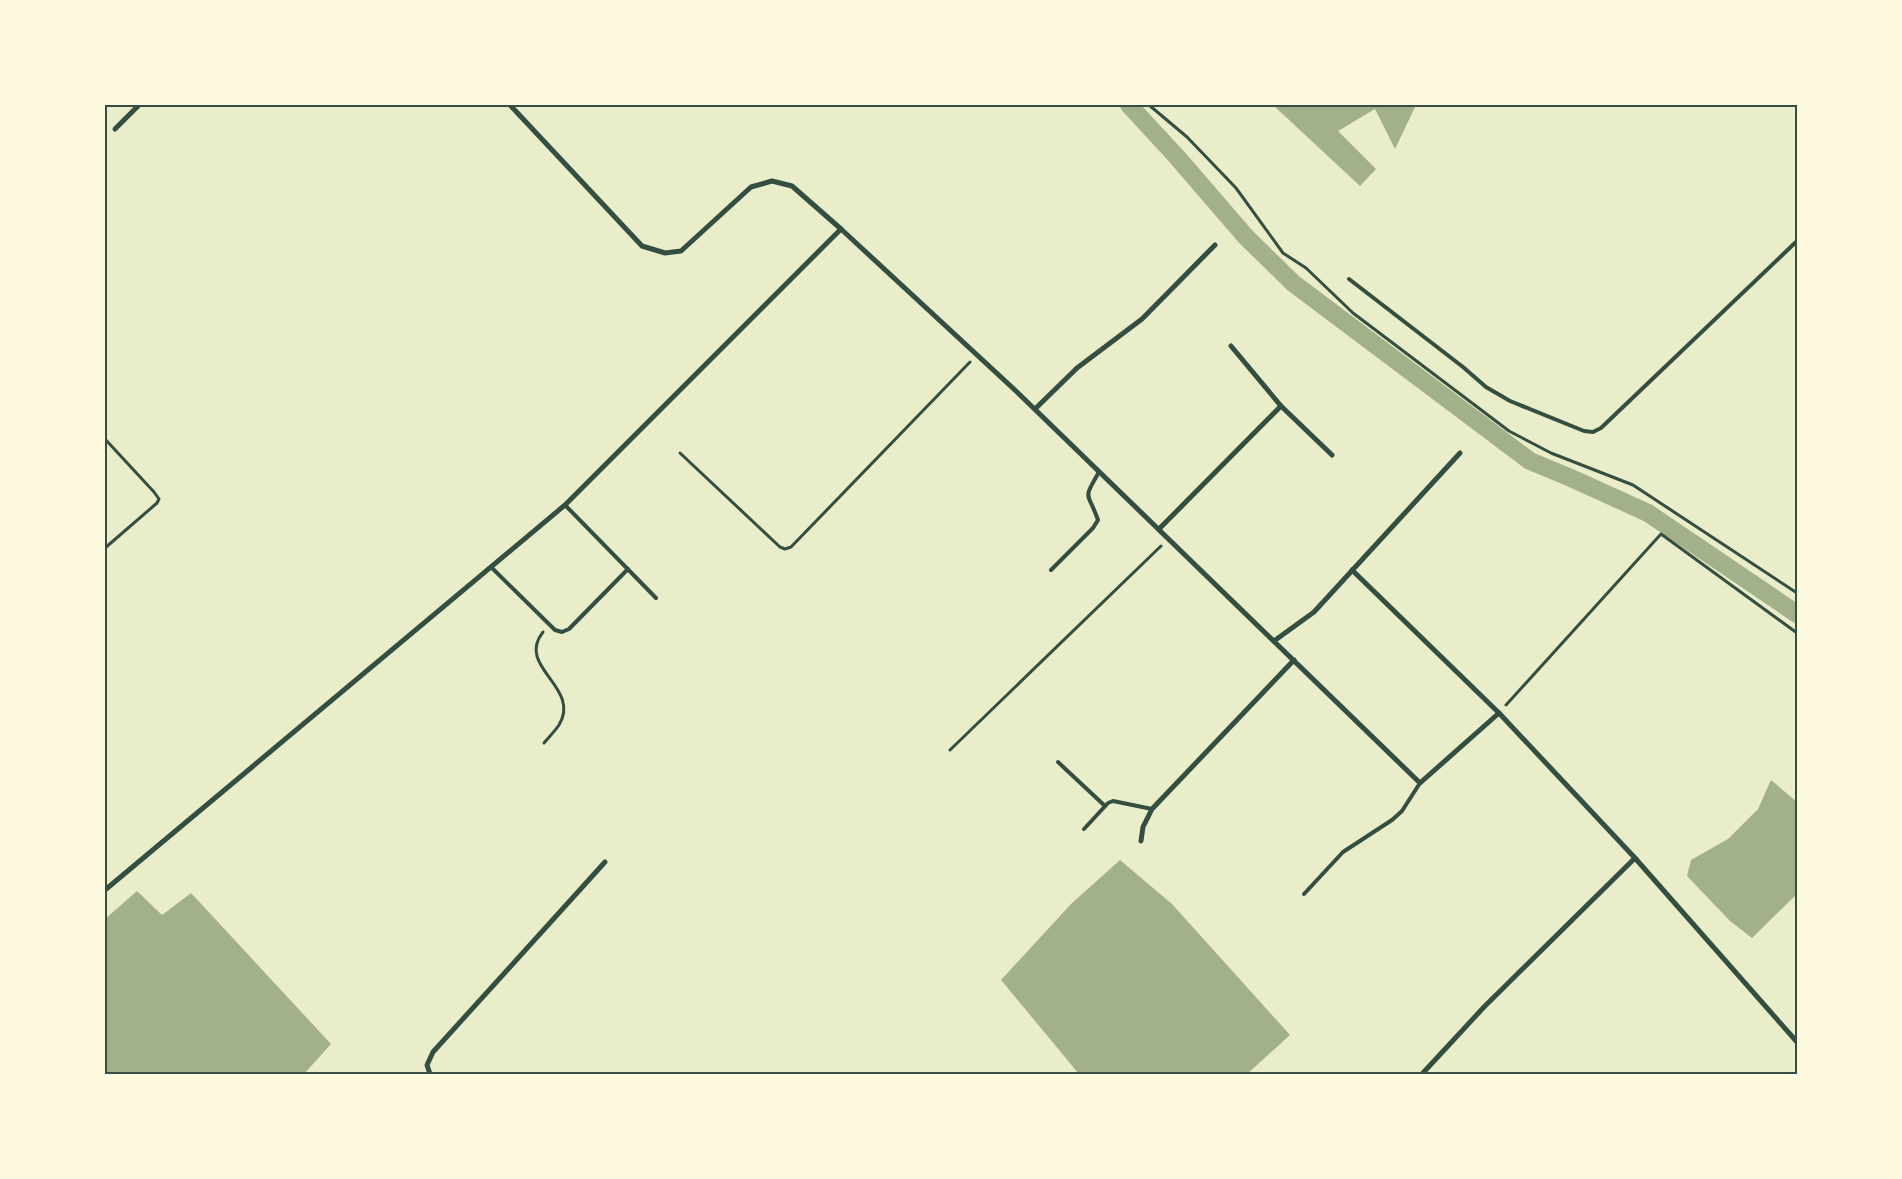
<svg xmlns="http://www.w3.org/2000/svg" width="1902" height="1179" viewBox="0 0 1902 1179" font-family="Manrope,sans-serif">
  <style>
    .water { fill: #a3b18a }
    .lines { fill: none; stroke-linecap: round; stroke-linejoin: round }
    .canal { stroke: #a3b18a; stroke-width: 18 }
    .path { stroke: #344e41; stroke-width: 3 }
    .service { stroke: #344e41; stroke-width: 4 }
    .minor { stroke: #344e41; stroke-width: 5 }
    .neatline { fill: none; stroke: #344e41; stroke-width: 2 }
  </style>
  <rect width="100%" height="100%" fill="#e9edc9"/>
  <g class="water">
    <polygon points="1273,105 1416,105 1395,149 1375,109 1338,131 1376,169 1360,186"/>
    <polygon points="1771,780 1797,802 1797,894 1752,938 1730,921 1687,876 1691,860 1728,839 1758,809"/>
    <polygon points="1120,860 1172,904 1290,1035 1247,1074 1079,1074 1001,980 1071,904"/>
    <polygon points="137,891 162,915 191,893 331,1044 304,1074 105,1074 105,919"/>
  </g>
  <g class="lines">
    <polyline class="canal" points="1129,105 1177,157 1246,237 1293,283 1530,461 1571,478 1648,513 1797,614"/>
    <g class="path">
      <polyline points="1149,105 1187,137 1236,188 1283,253 1306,268 1353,313 1509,431 1551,453 1633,485 1797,593"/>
      <polyline points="105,439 154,492 159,499 157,503 105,548"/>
      <polyline points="680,453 780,547 785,549 791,547 970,362"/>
      <path d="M543,632C515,667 582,687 559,725C555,731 549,737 544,743"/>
      <polyline points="1506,705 1661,534 1797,633"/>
      <polyline points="950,750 1161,546"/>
    </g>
    <g class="service">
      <polyline points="1349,279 1463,367 1486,387 1510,401 1584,431 1593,432 1601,428 1797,241"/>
      <polyline points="565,505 656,598"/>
      <polyline points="491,567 555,630 562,632 569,629 628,569"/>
      <path d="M1051,570L1093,528L1098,520C1088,491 1082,501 1099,472"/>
      <polyline points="1058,762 1105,806"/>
      <polyline points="1084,829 1108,803 1113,801 1152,809"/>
      <polyline points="1304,894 1343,852 1392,820 1402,811 1420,783"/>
    </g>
    <g class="minor">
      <polyline points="510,105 642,246 665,253 681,251 751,187 772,181 792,186 841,229 1017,392 1420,783 1499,713 1635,858 1797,1042"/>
      <polyline points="115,129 139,105"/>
      <polyline points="1231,346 1281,406 1332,455"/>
      <polyline points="1035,409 1077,368 1142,319 1215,245"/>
      <polyline points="1159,529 1281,406"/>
      <polyline points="1352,570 1499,713"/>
      <polyline points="1274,641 1314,612 1460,453"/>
      <polyline points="1141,841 1143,827 1152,809 1294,660"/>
      <polyline points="105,890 565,505 841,229"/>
      <polyline points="430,1074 427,1065 433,1052 605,862"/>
      <polyline points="1422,1074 1484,1007 1635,858"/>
    </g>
  </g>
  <rect width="1902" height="1179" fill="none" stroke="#fefae0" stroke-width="212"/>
  <rect x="106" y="106" width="1690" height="967" class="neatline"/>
</svg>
